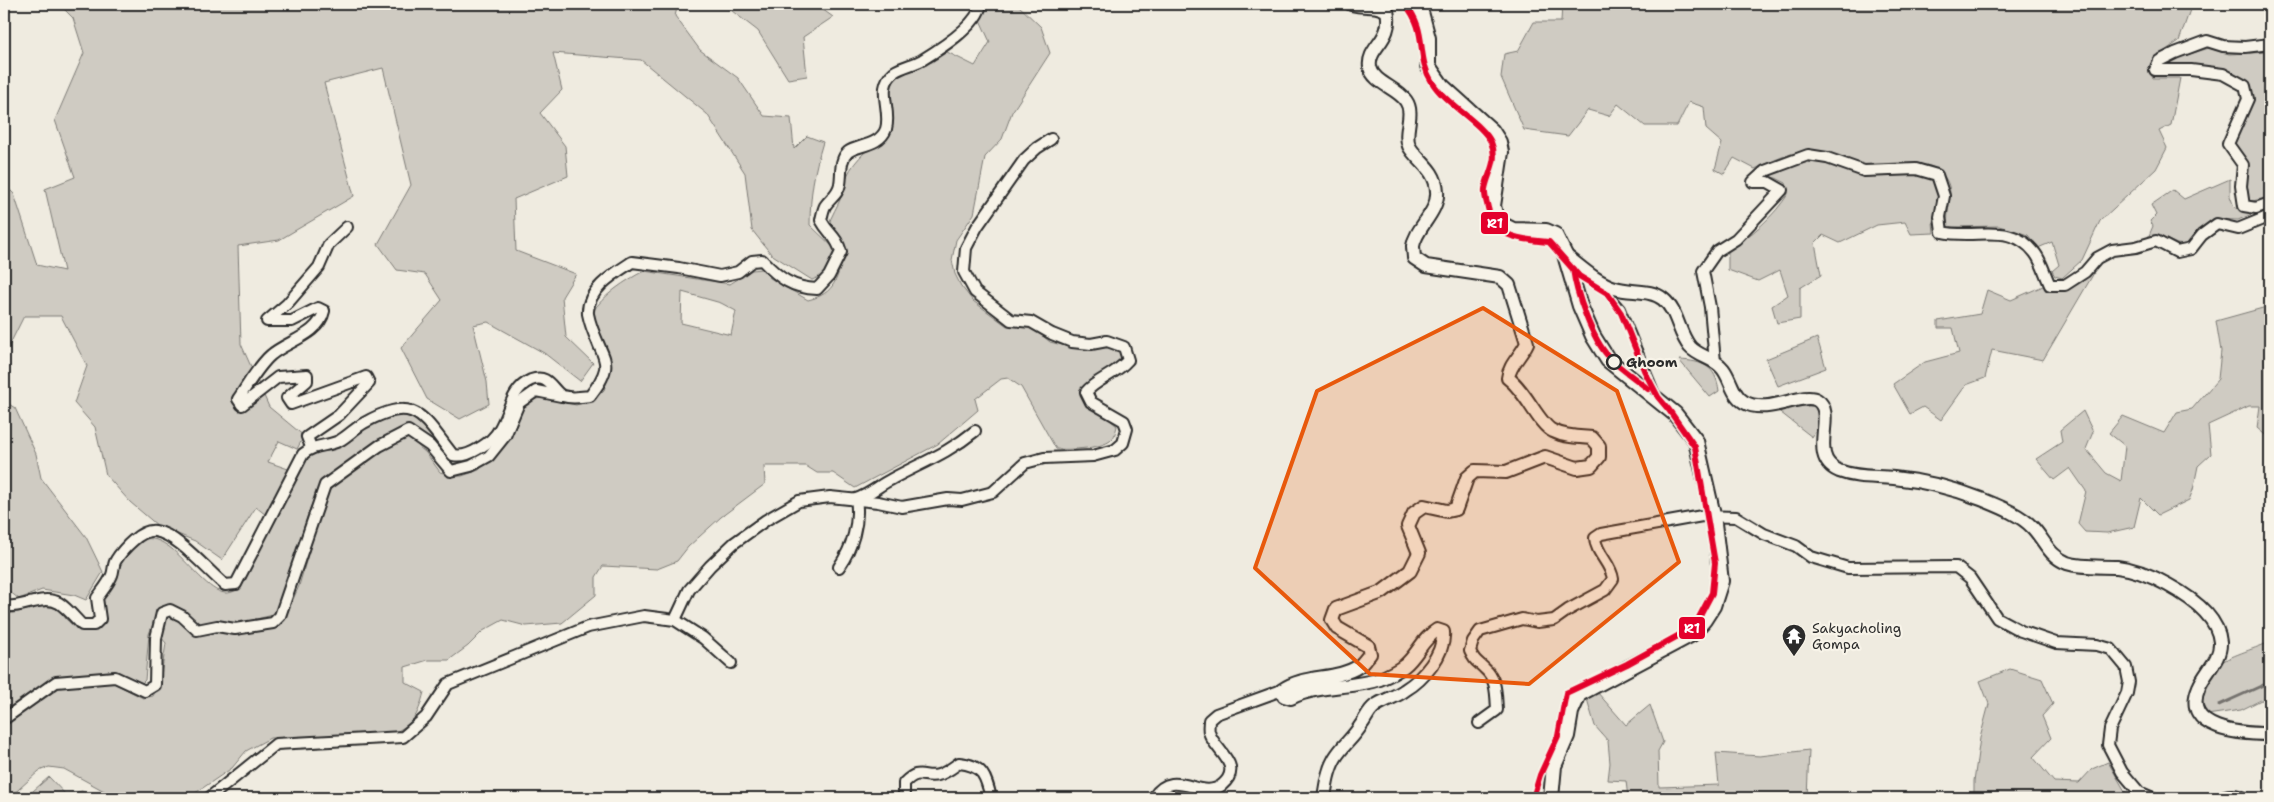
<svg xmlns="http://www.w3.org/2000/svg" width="2274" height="802" viewBox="0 0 2274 802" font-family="'Shantell Sans',sans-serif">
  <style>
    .green { fill: #cfcbc2; stroke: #7d7b76; fill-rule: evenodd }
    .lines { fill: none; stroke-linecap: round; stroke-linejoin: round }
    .stream { stroke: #74726e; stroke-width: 3 }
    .minor-casing { stroke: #2b2b2b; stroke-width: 14 }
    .major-casing { stroke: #2b2b2b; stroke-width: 16 }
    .highway-casing { stroke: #2b2b2b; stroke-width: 18 }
    .minor { stroke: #f7f3e8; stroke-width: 10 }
    .major { stroke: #f7f3e8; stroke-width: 12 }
    .highway { stroke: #f7f3e8; stroke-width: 14 }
    .rail-casing { stroke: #2b2b2b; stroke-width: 5 }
    .rail { stroke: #f7f3e8; stroke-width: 3; stroke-dasharray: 9; stroke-linecap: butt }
    .rail-1-casing { stroke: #f7f3e8; stroke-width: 10 }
    .rail-1 { stroke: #e4002b; stroke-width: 6 }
    .marked { fill: #e8590c; fill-opacity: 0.2; stroke: #e8590c; stroke-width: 4; stroke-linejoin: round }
    .stop-dot { fill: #f7f3e8; stroke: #2b2b2b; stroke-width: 2.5 }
    .labels { text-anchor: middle; stroke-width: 4.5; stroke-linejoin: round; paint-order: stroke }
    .stop-label { font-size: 14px; font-weight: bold; fill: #2b2b2b; stroke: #f7f3e8; text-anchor: start }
    .poi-label { font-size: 14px; fill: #2b2b2b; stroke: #f7f3e8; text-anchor: start }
    .line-badge { stroke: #f7f3e8; stroke-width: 2 }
    .badge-label { font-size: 14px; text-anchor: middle; font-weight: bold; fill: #fff }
  </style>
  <rect width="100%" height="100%" fill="#efebe0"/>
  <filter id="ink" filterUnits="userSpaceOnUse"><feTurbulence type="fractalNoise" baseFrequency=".02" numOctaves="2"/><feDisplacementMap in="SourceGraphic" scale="10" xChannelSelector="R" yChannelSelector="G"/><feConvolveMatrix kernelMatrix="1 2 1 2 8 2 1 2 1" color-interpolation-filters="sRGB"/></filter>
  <g filter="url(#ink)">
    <g class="green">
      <path d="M59,4H678L675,16L700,50L738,78L764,116L791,118L794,149L807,136L823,142C814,172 810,194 810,225L835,249L826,274L812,280L771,254L752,230L745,173L707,114L641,60L553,53L562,90L540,113L565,146L568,176L514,199L516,251L576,274L562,297L566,337L593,363L580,381L544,353L488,322L473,325L487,382L489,404L460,419L427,399L401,348L442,300L425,274L397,270L378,244L411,185L383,68L324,83L354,196L279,240L238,246L241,344L269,407L304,436L297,449L279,441L268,462L291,470L266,515L256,507L222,560L195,541L158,526L130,502L106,475L95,427L74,403L87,366L61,316H24L4,356V184L14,194L37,265L64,271L45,189L75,177L55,120L84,53L73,18Z"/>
      <polygon points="723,4 815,4 833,17 803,37 807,76 788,79 758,31"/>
      <path d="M984,4H1017L1041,27L1050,53L1012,112L1002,139L985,157L974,214L956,240L952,260L955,274L961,286L973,301L1007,326H1031L1050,342L1074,348L1087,349L1105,344L1121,349L1122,360L1101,379H1091L1083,386L1082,396L1117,426C1116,430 1115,435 1113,438C1106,449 1068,450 1056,449L1021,387L1008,378L1001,379L975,399L978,410L938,444L855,488L833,473H817L806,466H764L765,484L721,517L688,547L677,561L657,569L603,566L596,577V595L562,623L526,626L503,620L483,631L468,646L449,660H428L405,667V682L424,692C417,719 414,722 389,736L270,738L246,751L232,768L188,798H117L64,769L49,767L39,771L9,798H4V725L56,689L66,685L112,682L143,698L153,696L160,682L166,643L161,637L165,616L172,613L196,634L285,617L299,586L322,505L331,488L379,449L408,437L426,453L440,472L454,476H462L479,470L495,454L512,433L519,414L529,400L542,398L576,405L593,400L604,390L610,372L609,355L592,313C602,296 626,280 644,271L730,284L752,270L762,269L770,278L808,300C837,293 836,278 845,253L828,227C831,215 838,206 842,195C844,189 844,182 847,176C855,158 873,145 888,133V96L892,84L903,71L932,62L947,52L975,66L990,42L980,20ZM682,292L721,303L736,311L731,335L681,323Z"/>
      <path d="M1562,4H2192L2179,41L2153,59L2148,69L2153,78H2180L2171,125L2159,131L2167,148L2156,169L2100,221L2082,260L2062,278L2055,276L2052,271L2059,265L2052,242L2038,248L2028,235L1999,226L1948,227C1945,206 1958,190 1941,173C1925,155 1886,170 1864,167C1846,165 1831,152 1813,151C1793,150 1773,161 1755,169L1734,158L1724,174L1715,169L1722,143L1706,129L1704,107L1689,102L1677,126H1645L1618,104L1609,116L1588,110L1568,136L1524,130L1501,77L1504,54L1518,51L1534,22H1561Z"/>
      <path d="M2209,48L2229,54L2270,52V197L2248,202L2234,145L2249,85C2221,62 2195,66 2161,66L2174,59Z"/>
      <path d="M1808,162L1824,163L1864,176L1914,174L1934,180L1940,195L1933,222L1934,233L1911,234L1905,222L1877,225L1840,243L1823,235L1815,243L1821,275L1800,288V319L1777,323L1772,306L1788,295L1780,270L1758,281L1728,270V249C1751,237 1775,215 1788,194L1786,183L1776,178L1767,177L1788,167Z"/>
      <polygon points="2230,179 2230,196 2234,207 2244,212 2259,211 2238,220 2213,219 2186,245 2177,244 2166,239 2148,238 2153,226 2150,221 2156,215 2151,205 2173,190 2184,199"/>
      <path d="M2094,273L2043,360L1992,350L1985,378L1966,385L1941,420L1923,407L1910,414L1893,384L1925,362L1959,353L1953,328H1938V321L1980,314L1987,290L2011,300L2043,286C2065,297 2075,284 2094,273Z"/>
      <polygon points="2270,306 2270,439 2257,428 2260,406 2249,406 2208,425 2211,454 2198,466 2193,490 2189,500 2158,515 2141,498 2134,527 2107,533 2085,532 2078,524 2086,491 2070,468 2054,480 2036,459 2062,442 2060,430 2083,411 2093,432 2086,449 2106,473 2121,481 2125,446 2109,433 2123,416 2164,433 2177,412 2192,409 2218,379 2221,351 2216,321"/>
      <polygon points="1817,338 1826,368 1778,386 1766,359"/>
      <path d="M1679,360C1703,361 1716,366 1719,391L1710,397Z"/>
      <path d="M540,383L547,387L536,388C514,419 492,461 451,466L410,428L396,431L381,439L318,492L310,508L278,610L273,615L232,625L196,626L169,607L159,609L149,634L145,680L140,685L115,672L55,679L4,713V614C21,614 38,603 55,608C60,610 63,615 66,619C79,633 91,631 105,622C104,616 102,606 103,600C106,590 114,569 119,561C160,495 196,596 228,593C236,592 239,587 243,582L300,464L312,452L365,424L400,413L416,417L451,457L478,452L521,391L530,385Z"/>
      <polygon points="4,401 15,408 36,454 41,478 86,537 103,572 86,600 74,595 42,590 19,599 4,587"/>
      <polygon points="1810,402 1818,409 1819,426 1812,437 1776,409"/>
      <path d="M2270,642V702L2261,700L2241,710L2207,715C2196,700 2208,674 2222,662C2230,656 2259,647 2270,642Z"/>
      <polygon points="2010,669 2042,679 2053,704 2042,716 2051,738 2033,757 2054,782 2079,783 2092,769 2108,762 2129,798 1974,798 1974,781 1980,738 1989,704 1980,681"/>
      <polygon points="1597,692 1626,725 1650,705 1663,742 1658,751 1659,787 1719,785 1716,753 1760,756 1809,750 1807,798 1628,798 1626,781 1608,780 1610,763 1608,741 1595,726 1587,699"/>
      <polygon points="49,777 66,795 82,791 92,798 25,798"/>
    </g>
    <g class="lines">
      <polyline class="stream" points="2219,705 2270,682"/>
      <defs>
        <g id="minor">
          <polyline points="2270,44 2245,47 2223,46 2207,41 2175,53 2159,61 2155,70 2191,70 2223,74 2245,86 2248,99 2228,144 2243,165 2241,186 2244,206 2256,208 2270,203"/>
          <path d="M1715,362L1710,307L1703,271L1717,251L1736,239L1782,190L1768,182H1753L1765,171L1808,155L1827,158L1864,171L1916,169L1937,175L1944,196L1940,217L1942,232C1976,240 2011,221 2035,253C2042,262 2045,275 2050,285H2065L2085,272L2097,258L2112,250L2136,247L2156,241L2177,252L2191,249L2202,235L2217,224L2238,229L2270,216"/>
          <path d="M311,447L307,437L339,415L369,383L366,377L291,404L287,398L307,381V375L278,377L242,405L238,399C247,386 259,365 271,355C287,341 319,335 324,311L318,308L292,321H267L287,304L319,267L329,244L347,227"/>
          <path d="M839,567C852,548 860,523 856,499C871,494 878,486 890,480C921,463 947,454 975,431"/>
          <path d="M4,606C22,609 42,594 59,603C67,608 75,618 82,625H94L100,619L97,598C102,591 109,583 112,575C114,570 113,564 116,560C123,549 141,529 155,531C177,534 207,570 225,585L236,584L303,454C315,444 325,447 339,441C348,436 355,428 364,423C416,394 422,416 453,455C462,457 470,454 478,449C488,443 495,438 500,428C510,411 511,389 531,380C550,373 552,392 563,396C572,399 581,397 590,396C596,388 603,379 605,369C607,360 601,351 598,343C594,334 590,324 588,314C586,290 615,273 632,262L679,268L720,276L738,272L752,261L762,260C779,278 792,288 817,289L829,276L841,252C836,235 829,235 821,220C822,216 823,210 825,206C830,198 838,195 840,184C842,174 839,160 848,152C857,145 880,146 886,129C892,109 875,88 894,72C903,66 913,65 922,60C940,49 978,25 981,4"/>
          <path d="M675,620L689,590L710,566L734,543L766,520L799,501L830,497L878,502L902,507L948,499L962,500L993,492L1025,463L1044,458L1093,456L1115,450L1123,443L1127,429L1124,421L1091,402L1086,392C1097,379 1115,375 1128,360L1124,347L1107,341L1091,344L1072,342L1052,334L1031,322L1011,320L975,292L964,272L966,248L977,227L1024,160L1037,148L1051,139"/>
          <polyline points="4,719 56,682 115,677 145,691 155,685 156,638 162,613 170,610 182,616 197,630 217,626 235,629 273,623 280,616 325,485 379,446 408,431 430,446 451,471 471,466 489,456 505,436 519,403 536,391 561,396"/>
          <path d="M1479,723L1497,710C1496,696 1497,679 1485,669C1477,661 1475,662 1470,651L1473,641L1480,631L1522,619L1537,622L1554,620L1568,610L1605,590L1613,579C1611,563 1596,554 1595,538L1601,534L1702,516L1736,517L1764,534L1796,546L1811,557L1848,568L1956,567L1970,578L1997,618L2021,631L2056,643L2097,645L2111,649L2126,667L2129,682L2127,693L2110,729L2108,745L2122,772L2139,792L2153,798"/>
          <polyline points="209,798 276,744 403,737 426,717 448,684 588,627 644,616 675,620 703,638 731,663"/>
          <path d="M904,798V783C920,767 923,779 938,775C946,773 952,768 959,763C983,765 986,777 991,798"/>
          <path d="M1153,798C1174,765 1201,802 1222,785C1245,765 1214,751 1209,732C1208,728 1209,724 1209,720L1216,714L1282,690"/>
          <path d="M2221,798C2229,793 2237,795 2245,798"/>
        </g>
        <g id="major">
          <path d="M1565,255C1581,267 1596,282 1615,288C1630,293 1651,289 1663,299C1678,311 1678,333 1690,347C1699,357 1715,358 1723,369C1731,379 1732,395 1744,402C1768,416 1802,391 1817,400C1838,413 1806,457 1839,471C1857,478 1875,476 1894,478C1924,481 1953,488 1981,499C1998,506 2020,514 2033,528C2045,541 2049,556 2067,563C2083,568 2101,566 2117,567C2136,569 2152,576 2168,585C2190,597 2218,616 2220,642C2221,660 2205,672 2199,687C2180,731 2243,734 2270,734"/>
          <path d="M1324,798C1326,784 1328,770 1335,758C1342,746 1354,737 1361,725C1366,719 1368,711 1375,706C1384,700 1396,697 1405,690C1423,679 1445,654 1443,632L1437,630C1422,639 1417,656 1404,666C1397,671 1387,676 1380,679C1351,689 1318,684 1291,698L1284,696L1282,690C1305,674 1336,681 1359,666C1363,663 1366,658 1370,654L1368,646L1337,628L1332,620L1336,609L1382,592L1410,571L1419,553L1408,526L1414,513L1424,506L1447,511L1456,509L1467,478L1475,471L1506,472L1545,457L1577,468L1591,466L1599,457V446L1592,438C1579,437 1565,437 1553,431C1539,425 1526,391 1508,378C1509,365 1521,356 1527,343L1509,285L1500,277L1426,266L1414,258C1414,255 1413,250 1413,246C1416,227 1439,212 1437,191C1436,169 1416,160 1409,146C1403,132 1415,114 1406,101C1398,88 1373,83 1370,67C1367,47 1394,40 1387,11C1372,3 1367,8 1351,4"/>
        </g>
        <polyline id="highway" points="1416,4 1421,12 1428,38 1428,66 1442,86 1492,131 1499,142 1501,152 1493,206 1496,217 1503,225 1513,230 1546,231 1555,235 1565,255 1580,306 1593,336 1608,360 1675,414 1696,441 1713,515 1721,581 1713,606 1704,620 1692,634 1579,694 1571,712 1567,736 1554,766 1551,798"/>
      </defs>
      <use href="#minor" class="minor-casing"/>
      <use href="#major" class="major-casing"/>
      <use href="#highway" class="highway-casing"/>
      <use href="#minor" class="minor"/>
      <use href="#major" class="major"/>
      <use href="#highway" class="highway"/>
      <defs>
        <g id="rail">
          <path d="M1573,269C1576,291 1594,342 1610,358C1624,372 1642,384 1658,397"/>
          <polyline points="1607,293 1616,299 1623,307 1661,399"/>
        </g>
      </defs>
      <use href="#rail" class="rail-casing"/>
      <use href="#rail" class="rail"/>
      <defs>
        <g id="rail-1">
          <path d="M1405,4C1429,32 1415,55 1432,82C1445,104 1482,123 1491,142C1499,161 1488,172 1485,189C1484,195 1487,203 1488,208C1496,240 1522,239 1549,242L1579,276L1607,293L1621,313L1644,370L1658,397L1669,410L1695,447L1715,563L1712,593L1694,627L1627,664L1566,693L1558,736L1540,775L1533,798"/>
          <path d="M1573,269C1576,293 1592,339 1609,357C1620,369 1635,378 1648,389"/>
        </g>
      </defs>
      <use href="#rail-1" class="rail-1-casing"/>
      <use href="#rail-1" class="rail-1"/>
    </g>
  </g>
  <path class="marked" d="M1483,308L1617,391L1679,562L1529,684L1370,674L1255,568L1317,391Z"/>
  <defs>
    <symbol id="temple-pin" viewBox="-11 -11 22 30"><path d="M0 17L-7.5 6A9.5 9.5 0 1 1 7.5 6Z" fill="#2b2b2b" stroke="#f7f3e8"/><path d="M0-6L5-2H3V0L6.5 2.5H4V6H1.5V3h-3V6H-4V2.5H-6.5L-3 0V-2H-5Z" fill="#fff"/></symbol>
  </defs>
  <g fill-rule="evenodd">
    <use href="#temple-pin" x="1780" y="622" width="28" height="38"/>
  </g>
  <circle class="stop-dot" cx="1614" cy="362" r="7"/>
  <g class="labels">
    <g class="stop-label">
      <text x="1626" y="367">Ghoom</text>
    </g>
    <g class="poi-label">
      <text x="1812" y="633">Sakyacholing<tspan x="1812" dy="16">Gompa</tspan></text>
    </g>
  </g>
  <g class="line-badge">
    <rect x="1480" y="211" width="29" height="24" rx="5" fill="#e4002b"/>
    <rect x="1678" y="616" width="28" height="24" rx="5" fill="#e4002b"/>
  </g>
  <g class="badge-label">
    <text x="1495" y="228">R1</text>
    <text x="1692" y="633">R1</text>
  </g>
  <rect width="2274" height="802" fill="none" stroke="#f7f3e8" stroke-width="20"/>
  <rect x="10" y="10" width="2254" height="782" fill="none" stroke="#2b2b2b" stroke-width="2" filter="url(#ink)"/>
</svg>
